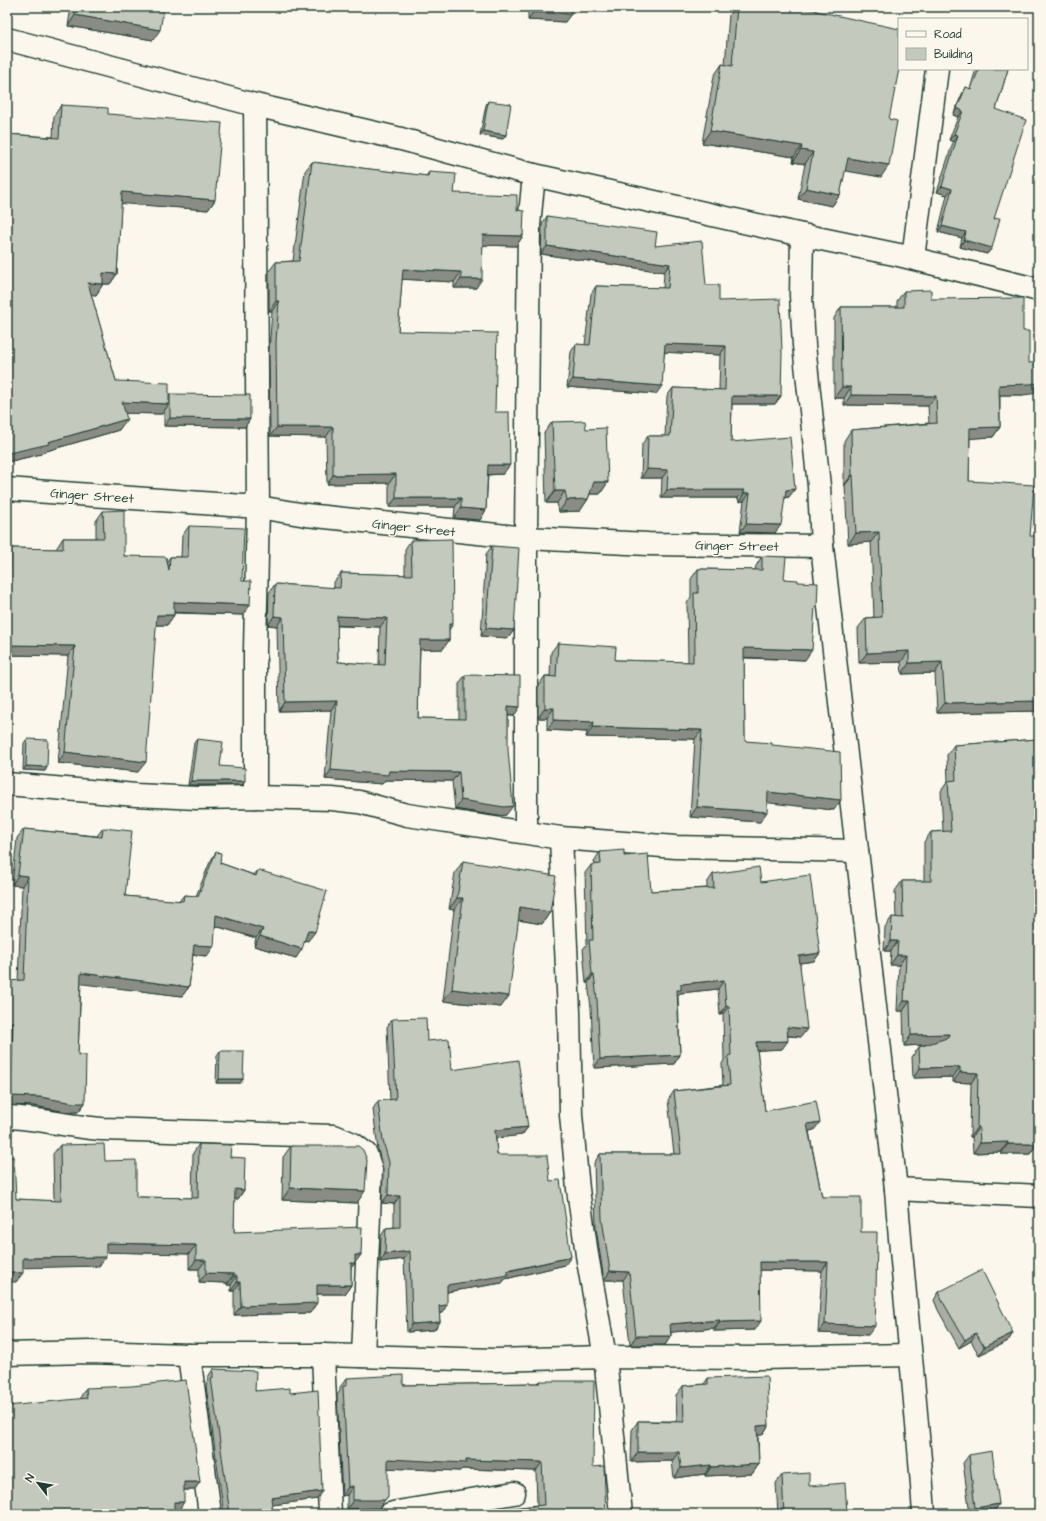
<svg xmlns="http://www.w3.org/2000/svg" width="1046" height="1521" viewBox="0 0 1046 1521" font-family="'Architects Daughter',sans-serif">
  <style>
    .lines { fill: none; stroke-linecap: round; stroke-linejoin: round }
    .minor-casing { stroke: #1f3d34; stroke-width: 25 }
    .minor { stroke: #fbf7ec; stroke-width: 22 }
    .wall { fill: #a9ada3; stroke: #1f3d34; fill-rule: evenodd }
    .shaded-wall { fill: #898d85; stroke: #1f3d34 }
    .building { fill: #c4c9be; stroke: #1f3d34; fill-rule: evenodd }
    .labels { text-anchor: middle; stroke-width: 3; stroke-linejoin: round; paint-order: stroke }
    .street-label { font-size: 13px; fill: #1f3d34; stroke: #fbf7ec }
  </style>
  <rect width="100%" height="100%" fill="#fbf7ec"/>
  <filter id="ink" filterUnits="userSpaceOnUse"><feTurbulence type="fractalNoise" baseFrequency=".025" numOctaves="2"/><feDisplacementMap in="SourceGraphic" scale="8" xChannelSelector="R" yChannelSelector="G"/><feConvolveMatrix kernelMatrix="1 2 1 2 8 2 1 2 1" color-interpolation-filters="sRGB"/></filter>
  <g filter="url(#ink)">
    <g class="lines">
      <defs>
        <g id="minor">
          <polyline points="7,39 255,105 401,139 534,175 802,235 899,255 1039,290"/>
          <path d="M802,235L801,295L804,345L819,486L822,546L896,1189C904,1297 917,1405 924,1514"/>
          <polyline points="913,258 937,69"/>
          <polyline points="7,489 258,507 306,515 526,538 648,544 822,546"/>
          <polyline points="7,784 136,795 197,798 255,797 332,799 359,802 407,815 561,838 675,847 857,851"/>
          <polyline points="255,797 255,650 258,507 255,105"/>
          <polyline points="526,832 526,538 529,225 534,175"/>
          <polyline points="561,838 569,1012 571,1115 578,1189 587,1255 605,1357 621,1514"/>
          <path d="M7,1117C39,1118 70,1127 102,1129L334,1136L353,1144L366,1154L371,1170L363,1356"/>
          <polyline points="896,1189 1039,1196"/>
          <polyline points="7,1354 89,1352 189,1355 323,1355 495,1360 605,1357 760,1358 910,1355"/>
          <polyline points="189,1355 210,1514"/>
          <polyline points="323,1355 330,1514"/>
          <polyline points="390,1514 397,1512 514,1493"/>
        </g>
      </defs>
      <use href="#minor" class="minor-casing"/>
      <use href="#minor" class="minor"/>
    </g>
    <g class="wall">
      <polygon points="71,7 164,7 153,40 68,26"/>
      <polygon points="528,7 571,7 565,22 528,20"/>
      <polygon points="734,7 783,7 816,11 889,119 881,177 845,170 840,195 832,206 798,199 805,164 793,162 794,157 702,143 714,76 722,64 725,65 729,15"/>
      <polygon points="976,69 1008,69 996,109 994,219 992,248 987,254 960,247 962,238 938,232 947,195 937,192 953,142 949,140 958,117 953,115 962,94 966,87 970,89"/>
      <polygon points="488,101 506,135 503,139 480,135 486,105"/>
      <polygon points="61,105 108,114 215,200 208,210 121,203 117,274 110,284 103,284 96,295 91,294 116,381 169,395 170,394 250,419 245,427 164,426 164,410 162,414 125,413 119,430 43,452 41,454 7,462 7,134 53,137 54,116"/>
      <polygon points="312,162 426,176 429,172 454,193 517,210 523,236 516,246 483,245 476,288 454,288 454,282 402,279 398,331 495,412 503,474 488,475 486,510 480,520 454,518 455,507 389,507 389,483 327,484 326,437 270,436 269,351 272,311 269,311 269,271 276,262 293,261 305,171"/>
      <polygon points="547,216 655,246 706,285 719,301 781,396 775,404 732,404 731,442 789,497 785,498 775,533 740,532 744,501 739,502 738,498 661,498 662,478 641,478 642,444 648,436 665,436 667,396 673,388 719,390 720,355 665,352 656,394 567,387 571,352 576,344 585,345 591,294 596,286 663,288 664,272 541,254 542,224"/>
      <polygon points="904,291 931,299 1023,395 1000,395 1000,427 993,437 970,438 969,481 1030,536 1039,711 937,713 935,673 902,674 901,662 859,663 858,628 866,618 874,617 871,542 848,544 845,485 844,485 844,441 851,430 929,423 928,406 844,405 844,398 834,398 834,318 841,307 897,307 897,301"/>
      <polygon points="552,422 586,429 608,482 600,494 590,494 588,499 580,511 559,512 557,503 546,503 544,433"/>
      <polygon points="103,511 124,556 167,561 170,557 181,557 182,536 189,526 242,581 250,605 243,615 174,613 174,615 167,625 156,625 138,772 58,763 68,656 7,655 7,553 11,548 56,549 63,538 96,538 96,521"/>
      <path d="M411,540L449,630V640L443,649H420L418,718L459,719V684L465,675L514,716H508L506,815L498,816L455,809L452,781L385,780L382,784L325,779L331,710L279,711L277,626L268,625L269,593L275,584L334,588V582L341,573L405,575V549ZM337,626L380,627L379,665L338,662Z"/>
      <polygon points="492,546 514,630 508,638 481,636 486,554"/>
      <polygon points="762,556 784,579 798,582 814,611 805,660 744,658 745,741 772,745 834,810 767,802 760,822 690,817 695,739 586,737 587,732 547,730 547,718 538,718 538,686 545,676 550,676 551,652 558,643 615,660 687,662 688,661 687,603 691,597 691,579 698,569 755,570 756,566"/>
      <polygon points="27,739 47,767 45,771 23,770 24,743"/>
      <polygon points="197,739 220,766 242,785 188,785 194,743"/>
      <polygon points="1039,739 1039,1094 1038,1094 1037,1144 1030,1154 1001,1154 1001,1152 973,1153 972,1137 970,1137 971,1083 953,1082 953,1077 913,1078 912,1057 919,1047 925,1045 904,1046 903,1011 897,1011 899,965 890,965 891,951 884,951 885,927 892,917 896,918 895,891 902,881 924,881 924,842 931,832 943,831 941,791 948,781 947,755 954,745"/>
      <polygon points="103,828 125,896 179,901 184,895 196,896 210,862 216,852 220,863 254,875 258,870 308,941 305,940 296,958 254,946 256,938 215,926 207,956 193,955 189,987 182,996 81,983 78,1055 85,1103 78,1112 67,1112 34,1106 7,1105 7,981 18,981 22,886 12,885 17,838 24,829 97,836"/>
      <polygon points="600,852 624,856 651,891 707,888 707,883 713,874 761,882 820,953 814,961 800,963 801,1037 788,1036 782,1049 757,1050 765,1111 814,1130 809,1131 822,1197 861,1232 868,1335 818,1333 822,1271 760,1270 755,1330 714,1331 714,1328 671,1332 671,1336 665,1345 630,1345 623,1280 604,1280 596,1228 594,1163 600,1154 674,1154 668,1100 674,1091 723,1085 722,1064 724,1060 723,1014 720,1015 718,989 680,993 678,995 680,1055 674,1064 594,1068 591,1008 588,983 586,983 583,949 587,944 585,873 591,865 595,864 594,861"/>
      <polygon points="463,861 550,912 542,924 518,920 501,1007 443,1001 454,910 449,909 455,873"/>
      <polygon points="392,1019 427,1041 452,1070 528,1127 522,1135 496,1138 497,1155 550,1181 565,1265 505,1279 502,1283 447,1292 442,1313 439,1313 440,1322 434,1330 407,1332 404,1259 380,1262 381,1236 386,1228 394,1227 394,1204 382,1203 383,1170 378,1150 373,1109 378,1101 390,1100 387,1027"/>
      <polygon points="220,1051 243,1079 240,1083 216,1083 217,1055"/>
      <polygon points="199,1144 230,1157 244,1190 238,1199 234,1199 234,1232 354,1264 351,1268 351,1285 345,1294 317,1294 310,1313 234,1315 234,1291 231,1291 231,1285 227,1285 227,1283 199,1282 199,1269 189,1269 189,1254 106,1252 99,1266 23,1267 16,1282 16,1199 54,1201 53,1154 60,1145 105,1161 136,1197 192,1198 193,1153"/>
      <polygon points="291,1146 357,1203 282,1200 283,1157"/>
      <polygon points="939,1292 1013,1333 1008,1341 979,1355 971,1341 959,1348 938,1310 934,1300"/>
      <polygon points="213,1369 255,1391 290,1393 317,1499 272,1505 273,1514 224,1514 206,1386 207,1383 208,1377"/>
      <polygon points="347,1378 403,1385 538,1383 540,1381 593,1467 606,1514 493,1514 495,1510 537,1505 536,1471 462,1469 460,1471 388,1468 379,1508 347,1509 347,1495 342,1496 337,1395 340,1391 340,1387"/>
      <polygon points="708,1378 769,1425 762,1435 758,1435 759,1464 752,1474 705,1476 705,1474 674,1478 672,1461 631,1462 632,1430 638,1421 677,1421 676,1395 683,1386 704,1384"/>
      <polygon points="86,1388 200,1482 194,1490 184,1490 179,1510 174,1510 81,1399 81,1396"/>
      <polygon points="969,1455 999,1504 994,1512 980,1514 970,1514 963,1463"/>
      <polygon points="782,1475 809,1486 847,1514 778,1514 776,1483"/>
    </g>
    <g class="shaded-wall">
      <polygon points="248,7 282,7 280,10"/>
      <polygon points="533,12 571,14 565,22 528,20"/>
      <polygon points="75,15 160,30 153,40 68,26"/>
      <polygon points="957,108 963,111 958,117 953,115"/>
      <polygon points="483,131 506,135 503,139 480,135"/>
      <polygon points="710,131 802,146 794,157 702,143"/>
      <polygon points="954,134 958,135 953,142 949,140"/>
      <polygon points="801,150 813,152 805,164 793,162"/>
      <polygon points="848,158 889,165 881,177 840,170"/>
      <polygon points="942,186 952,189 947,195 937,192"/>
      <polygon points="806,188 840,195 832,206 798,199"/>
      <polygon points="122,192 215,200 208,210 114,203"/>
      <polygon points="942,226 966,232 962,238 938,232"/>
      <polygon points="483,235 523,236 516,246 477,245"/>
      <polygon points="964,240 992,248 987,254 960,247"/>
      <polygon points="547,246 670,264 664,272 541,254"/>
      <polygon points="403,269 461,272 454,282 397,279"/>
      <polygon points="103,273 117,274 110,284 96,284"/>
      <polygon points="461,279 482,279 476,288 454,288"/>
      <polygon points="88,283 103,284 96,295 81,294"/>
      <polygon points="276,301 279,301 272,311 269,311"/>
      <polygon points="665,344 726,346 720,355 659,352"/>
      <polygon points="573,379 662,386 656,394 567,387"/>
      <polygon points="1039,383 1039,393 1023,395 992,395 999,385"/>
      <polygon points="842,387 851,387 844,398 834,398"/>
      <polygon points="851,395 936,396 928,406 844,405"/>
      <polygon points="732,396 781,396 775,404 726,404"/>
      <polygon points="122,402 169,404 162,414 115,413"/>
      <polygon points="170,418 250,419 245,427 164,426"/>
      <polygon points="127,419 119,430 43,452 41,454 7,462 7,456 9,453 48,442"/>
      <polygon points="277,427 333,427 326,437 270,436"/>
      <polygon points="1000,427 993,437 962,439 970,428"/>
      <polygon points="488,465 510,465 503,474 481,475"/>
      <polygon points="647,469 668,470 662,478 641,478"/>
      <polygon points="396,474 389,483 327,484 333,475"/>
      <polygon points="852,475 853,475 845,485 844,485"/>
      <polygon points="594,482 608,482 600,494 586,494"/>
      <polygon points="795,489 789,497 780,498 786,490"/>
      <polygon points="667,490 744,490 738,498 661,498"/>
      <polygon points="555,491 565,491 557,503 546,503"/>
      <polygon points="744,493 750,493 744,501 739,502"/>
      <polygon points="396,498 461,498 455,507 389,507"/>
      <polygon points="588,499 580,511 559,512 567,500"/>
      <polygon points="461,508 486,510 480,520 454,518"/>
      <polygon points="746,524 781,525 775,533 740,532"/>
      <polygon points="879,532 871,542 848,544 856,533"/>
      <polygon points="174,602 250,605 243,615 167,612"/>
      <polygon points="157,615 174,615 167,625 150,625"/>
      <polygon points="274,616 283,617 277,626 268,625"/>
      <polygon points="337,616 387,618 380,627 330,625"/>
      <polygon points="449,624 453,624 447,633"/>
      <polygon points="486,628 514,630 508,638 481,636"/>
      <polygon points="420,640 449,640 443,649 414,650"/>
      <polygon points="7,645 8,645 75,646 68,656 7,655"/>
      <polygon points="744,648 812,650 805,660 737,657"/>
      <polygon points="909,651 901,662 859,663 867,653"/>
      <polygon points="942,662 935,673 902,674 909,663"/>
      <polygon points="337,701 331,710 279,711 285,702"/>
      <polygon points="1039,701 1039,711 937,713 945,703"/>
      <polygon points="508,706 520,707 514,716 502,715"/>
      <polygon points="545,708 554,708 547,718 538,718"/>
      <polygon points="554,720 594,722 587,732 547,730"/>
      <polygon points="593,727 702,730 695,739 586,737"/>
      <polygon points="65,752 146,762 138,772 58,763"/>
      <polygon points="26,766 47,767 45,771 23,770"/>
      <polygon points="331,770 389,771 459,772 452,781 385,780 382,784 325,779"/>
      <polygon points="191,781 245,781 242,785 188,785"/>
      <polygon points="768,792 841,800 834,810 761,802"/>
      <polygon points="461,800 513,806 506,815 498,816 455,809"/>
      <polygon points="697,807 767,812 760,822 690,817"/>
      <polygon points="18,875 28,876 22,886 12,885"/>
      <polygon points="457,898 463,898 454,910 449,909"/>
      <polygon points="520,907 550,912 542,924 512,919"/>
      <polygon points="216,915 263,929 256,938 209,924"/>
      <polygon points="308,930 315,932 308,941 301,939"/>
      <polygon points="260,936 302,949 296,958 254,946"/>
      <polygon points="891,941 898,941 891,951 884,951"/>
      <polygon points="194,945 214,946 207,956 188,954"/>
      <polygon points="820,953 814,961 793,964 799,956"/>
      <polygon points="897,955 906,955 899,965 890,965"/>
      <polygon points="81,973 189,987 182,996 75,983"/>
      <polygon points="592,974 594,974 588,983 586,983"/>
      <polygon points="724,980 718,989 680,993 675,999 671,999 681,984"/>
      <polygon points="452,989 509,996 501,1007 443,1001"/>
      <polygon points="904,1001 910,1001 903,1011 897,1011"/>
      <polygon points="726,1006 729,1006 723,1014 720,1015"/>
      <polygon points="7,1022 13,1022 7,1031"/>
      <polygon points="787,1027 807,1029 801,1037 781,1035"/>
      <polygon points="949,1034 942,1044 904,1046 911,1035"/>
      <polygon points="788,1041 782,1049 750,1051 756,1042"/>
      <polygon points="680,1055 674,1064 594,1068 600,1059"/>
      <polygon points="960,1067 953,1077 913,1078 920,1068"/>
      <polygon points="960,1072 978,1073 971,1083 953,1082"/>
      <polygon points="219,1079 243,1079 240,1083 216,1083"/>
      <polygon points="1038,1084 1039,1084 1039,1094 1031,1094"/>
      <polygon points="11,1096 40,1097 85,1103 78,1112 67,1112 34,1106 7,1105 7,1101"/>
      <polygon points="820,1122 814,1130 801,1133 807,1124"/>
      <polygon points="528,1127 522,1135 489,1139 495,1130"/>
      <polygon points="977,1127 979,1127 972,1137 970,1137"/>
      <polygon points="1008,1142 1001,1152 973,1153 980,1143"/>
      <polygon points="1008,1144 1037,1144 1030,1154 1001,1154"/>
      <polygon points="290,1188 365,1191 357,1203 282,1200"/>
      <polygon points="235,1189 244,1190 238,1199 228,1198"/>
      <polygon points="388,1195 400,1196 394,1204 382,1203"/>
      <polygon points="106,1243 196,1245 189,1254 99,1252"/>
      <polygon points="410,1251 404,1259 380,1262 385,1254"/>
      <polygon points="355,1255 361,1255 348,1272 345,1272"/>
      <polygon points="106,1257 99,1266 17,1268 23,1258"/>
      <polygon points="571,1257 565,1265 505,1279 502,1283 441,1293 447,1285"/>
      <polygon points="196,1260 206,1260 199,1269 189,1269"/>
      <polygon points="760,1262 828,1262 822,1271 754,1270"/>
      <polygon points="610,1271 629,1272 623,1280 604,1280"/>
      <polygon points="7,1272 23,1273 16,1282 7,1282"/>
      <polygon points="206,1273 234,1274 227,1283 199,1282"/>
      <polygon points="234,1276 237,1276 231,1285 227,1285"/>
      <polygon points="237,1282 240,1282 234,1291 231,1291"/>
      <polygon points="317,1285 351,1285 345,1294 311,1294"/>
      <polygon points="317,1303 310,1313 234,1315 241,1306"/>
      <polygon points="447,1305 442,1313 433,1314 439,1306"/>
      <polygon points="720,1320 714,1328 664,1333 670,1324"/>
      <polygon points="761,1321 755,1330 714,1331 720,1322"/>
      <polygon points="440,1322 434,1330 407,1332 412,1324"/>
      <polygon points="825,1324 875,1326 868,1335 818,1333"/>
      <polygon points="976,1333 971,1341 959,1348 965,1340"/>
      <polygon points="1013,1333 1008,1341 979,1355 984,1347"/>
      <polygon points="636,1336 671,1336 665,1345 630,1345"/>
      <polygon points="769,1425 762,1435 751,1435 757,1426"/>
      <polygon points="638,1452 679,1452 672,1461 631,1462"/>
      <polygon points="388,1459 466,1460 542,1462 536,1471 462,1469 460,1471 382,1468"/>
      <polygon points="759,1464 752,1474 705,1476 711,1467"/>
      <polygon points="711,1465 705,1474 674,1478 681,1468"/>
      <polygon points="184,1482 200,1482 194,1490 179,1490"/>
      <polygon points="353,1486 347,1495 342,1496 348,1487"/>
      <polygon points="322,1491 317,1499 265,1506 271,1498"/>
      <polygon points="388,1496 379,1508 347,1509 353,1500"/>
      <polygon points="174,1502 184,1502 179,1510 169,1510"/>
      <polygon points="999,1504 994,1512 980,1514 971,1514 975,1508"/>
    </g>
    <g class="building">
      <polygon points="77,7 164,7 160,30 75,15"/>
      <polygon points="533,7 571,7 571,14 533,12"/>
      <polygon points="737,7 783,7 816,10 816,11 899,29 899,69 889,119 897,121 889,165 848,158 840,195 806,188 813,152 801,150 802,146 710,131 722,64 732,66"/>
      <polygon points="979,69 1008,69 996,109 1026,120 994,219 1000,218 992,248 964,240 966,232 942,226 952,189 942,186 958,135 954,134 963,111 957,108 966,87 971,89"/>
      <polygon points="488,101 511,104 506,135 483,131"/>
      <polygon points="61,105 108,108 108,114 222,123 215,200 122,192 117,274 103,273 103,284 88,283 116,381 169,383 169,404 122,402 127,419 48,442 49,444 9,453 7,444 7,134 59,138"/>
      <polygon points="312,162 428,176 429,172 456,174 454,193 517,195 517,210 524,211 523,236 483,235 482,279 461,279 461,272 403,269 398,331 497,333 495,412 509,412 510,465 488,465 486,510 461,508 461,498 396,498 396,474 333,475 333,427 277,427 276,342 279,301 276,301 276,262 299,261"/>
      <polygon points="547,216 657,232 655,246 702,241 706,285 719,285 719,301 780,299 782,352 781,396 732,396 731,442 790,437 795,489 786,490 781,525 746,524 750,493 744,493 744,490 667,490 668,470 647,469 648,436 670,436 673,388 725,390 726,346 665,344 662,386 573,379 576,344 590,345 596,286 668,288 670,264 547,246"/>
      <polygon points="931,290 931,299 1023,298 1023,331 1029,331 1029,363 1039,362 1039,383 1030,384 999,385 1000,427 970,428 969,481 1034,485 1030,536 1039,536 1039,701 945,703 942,662 909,663 909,651 867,653 866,618 882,617 879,532 856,533 853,475 852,475 851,430 937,423 936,396 851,395 851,387 842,387 841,307 904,307 904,291"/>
      <polygon points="170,394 250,395 250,419 170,418"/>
      <polygon points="585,421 586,429 606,428 608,482 594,482 588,499 567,500 565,491 555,491 552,422"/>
      <polygon points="124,510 124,556 166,557 169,570 170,557 188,557 189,526 244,528 242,581 251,581 250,605 174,602 174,615 157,615 146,762 65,752 75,646 8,645 11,548 63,549 63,538 104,538 103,511"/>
      <path d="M452,539L453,624H449V640H420L418,718L465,719V675L520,676V707L508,706V750L513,806L504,807L461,800L459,772L389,771L388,775L331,770L337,701L285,702L283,617L274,616L275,584L340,588L341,573L412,575L411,540ZM337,616L387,618L385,665L338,662Z"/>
      <polygon points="492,546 519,548 514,630 486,628"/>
      <polygon points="762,556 786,557 784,579 798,580 798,582 818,583 817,607 815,606 812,650 744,648 745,741 772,743 772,745 840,752 841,800 768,792 767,812 697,807 702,730 593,727 594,722 554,720 554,708 545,708 545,676 556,677 558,643 616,647 615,660 693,662 693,653 695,653 694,593 698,593 698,569 762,570"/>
      <polygon points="27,739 48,740 47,767 26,766"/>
      <polygon points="197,739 223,742 220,766 245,768 245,781 191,781"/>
      <polygon points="1039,739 1039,1084 1038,1084 1037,1144 1008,1144 1008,1142 980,1143 979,1127 977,1127 978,1073 960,1072 960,1067 920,1068 919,1047 950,1037 949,1034 911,1035 910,1001 904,1001 906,955 897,955 898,941 891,941 892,917 903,918 902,881 931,881 931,832 951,831 948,781 956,780 954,745"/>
      <polygon points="103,828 132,831 125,896 183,901 184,895 198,896 216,852 221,853 220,863 256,876 258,870 327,891 315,932 308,930 302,949 260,936 263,929 216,915 214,946 194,945 189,987 81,973 78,1055 86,1055 85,1103 74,1103 40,1097 11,1096 13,1022 7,1022 7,981 24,980 28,876 18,875 24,829 102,837"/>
      <polygon points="624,850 624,856 648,854 651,891 714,888 713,874 759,867 761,882 810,875 820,953 799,956 807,1029 787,1027 788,1041 756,1042 765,1111 816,1101 820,1122 807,1124 822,1197 861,1197 861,1232 877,1232 876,1295 875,1326 825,1324 828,1262 760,1262 761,1321 720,1322 720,1320 670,1324 671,1336 636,1336 629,1272 610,1271 602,1219 600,1154 681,1154 674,1091 730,1085 728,1056 731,1055 729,1006 726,1006 724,980 681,984 681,990 677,990 680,1055 600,1059 597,999 594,974 592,974 589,940 593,940 591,865 601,864 600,852"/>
      <polygon points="463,861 556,876 550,912 520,907 509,996 452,989 463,898 457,898"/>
      <polygon points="426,1018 427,1041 449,1039 452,1070 518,1060 528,1127 495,1130 497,1155 547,1155 550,1181 560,1180 571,1257 507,1271 508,1275 447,1285 447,1305 439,1306 440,1322 412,1324 410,1251 385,1254 386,1228 400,1227 400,1196 388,1195 389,1162 383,1141 378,1101 396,1099 392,1019"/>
      <polygon points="220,1051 244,1051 243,1079 219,1079"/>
      <polygon points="104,1144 105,1161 136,1160 136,1197 198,1198 199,1144 231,1145 230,1157 245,1158 244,1190 235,1189 234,1232 362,1227 361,1255 355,1255 355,1263 351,1263 351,1285 317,1285 317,1303 241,1306 240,1282 237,1282 237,1276 234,1276 234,1274 206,1273 206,1260 196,1260 196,1245 106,1243 106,1257 23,1258 23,1273 7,1272 7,1157 14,1157 16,1199 61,1201 60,1145"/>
      <polygon points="291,1146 358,1146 363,1150 367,1160 365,1191 290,1188"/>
      <polygon points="982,1270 1013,1333 984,1347 976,1333 965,1340 943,1302 939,1292"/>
      <polygon points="213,1369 256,1371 255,1391 290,1388 290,1393 318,1390 322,1491 271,1498 273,1514 230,1514 211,1378 213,1378"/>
      <polygon points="403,1375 403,1385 540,1383 540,1381 594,1381 593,1467 604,1466 606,1514 496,1514 495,1510 544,1505 542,1462 466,1460 466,1463 388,1459 388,1496 385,1500 353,1500 353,1486 348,1487 343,1386 347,1386 347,1378"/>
      <polygon points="767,1376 769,1425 757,1426 759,1464 711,1467 711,1465 681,1468 679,1452 638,1452 638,1421 684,1422 683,1386 708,1384 708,1378"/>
      <polygon points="186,1380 200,1482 184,1482 184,1502 174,1502 174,1514 7,1514 7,1406 87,1398 86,1388 132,1386"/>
      <polygon points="992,1451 999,1504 975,1508 969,1455"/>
      <polygon points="809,1473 809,1486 845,1483 847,1514 784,1514 782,1475"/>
    </g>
  </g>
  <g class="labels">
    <g class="street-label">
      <text transform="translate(92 495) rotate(4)" y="5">Ginger Street</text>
      <text transform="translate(414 527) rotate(6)" y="5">Ginger Street</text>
      <text transform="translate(737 545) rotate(1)" y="5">Ginger Street</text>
    </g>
  </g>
  <rect width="1046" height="1521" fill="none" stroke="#fbf7ec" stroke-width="24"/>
  <rect x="12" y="12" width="1022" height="1497" fill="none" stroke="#1f3d34" stroke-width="1.5" filter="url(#ink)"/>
  <rect x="898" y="18" width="130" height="52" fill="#fbf7ec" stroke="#a3ada2"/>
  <rect x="906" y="31" width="20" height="6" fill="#fbf7ec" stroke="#a3ada2"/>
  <text x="934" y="38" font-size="12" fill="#1f3d34">Road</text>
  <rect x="906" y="48" width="20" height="12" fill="#c4c9be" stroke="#a3ada2"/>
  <text x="934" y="58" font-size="12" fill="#1f3d34">Building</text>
  <g transform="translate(38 1483) rotate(301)" stroke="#fbf7ec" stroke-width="3" paint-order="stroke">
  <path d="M0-3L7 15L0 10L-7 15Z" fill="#1f3d34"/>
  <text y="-6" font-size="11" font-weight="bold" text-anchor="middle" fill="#1f3d34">N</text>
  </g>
</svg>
